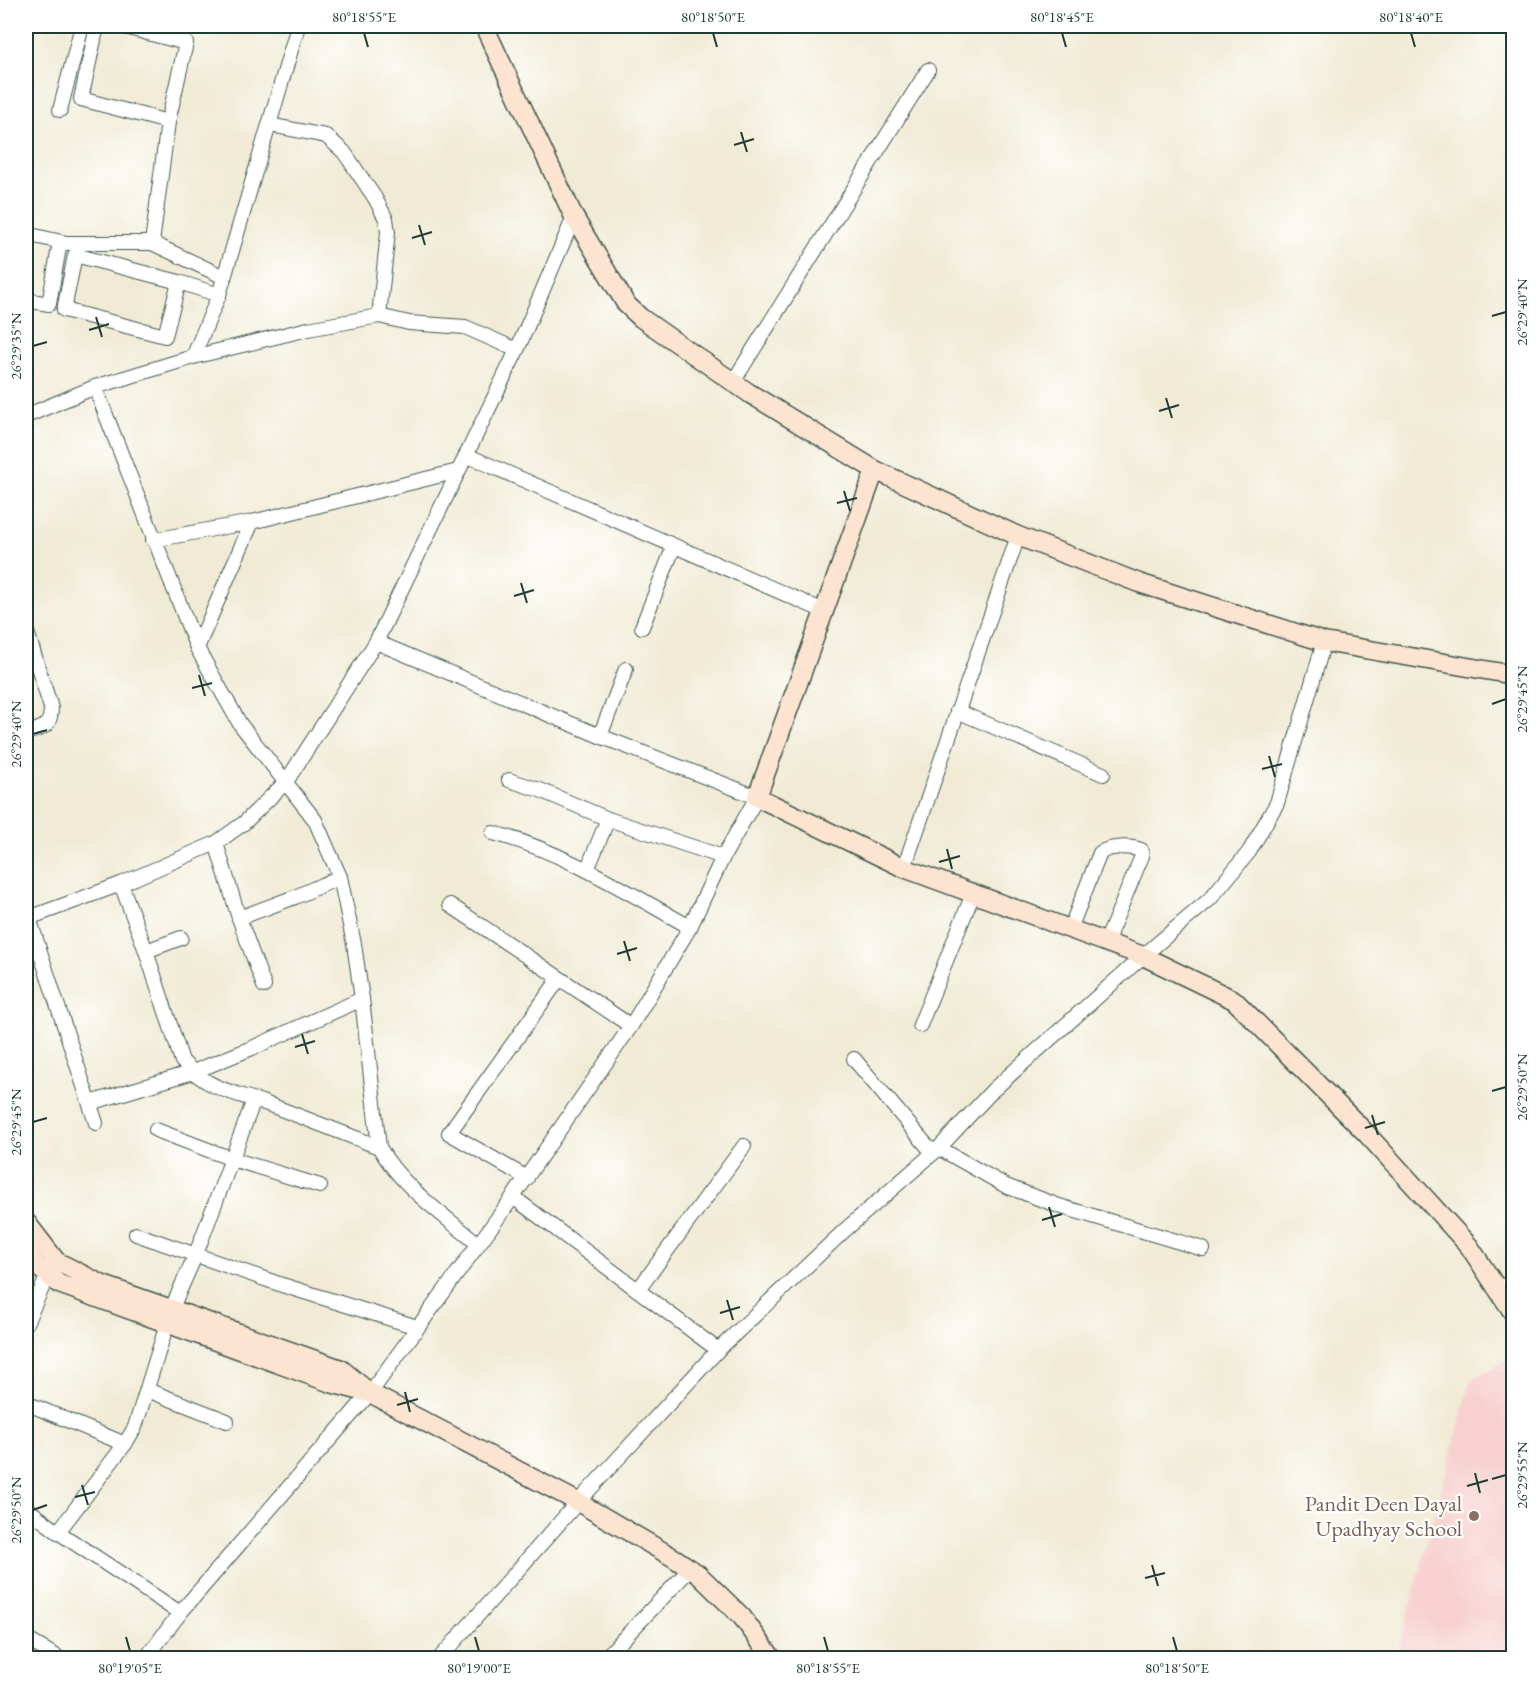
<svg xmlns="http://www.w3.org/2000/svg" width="1539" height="1684" viewBox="0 0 1539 1684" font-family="'EB Garamond',serif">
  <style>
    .built { fill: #f7d0cf }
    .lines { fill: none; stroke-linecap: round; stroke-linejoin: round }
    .street-casing { stroke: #3e574c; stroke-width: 16 }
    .secondary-casing { stroke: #3e574c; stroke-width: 21 }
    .street { stroke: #fff; stroke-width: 14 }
    .secondary { stroke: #fde4d1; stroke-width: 18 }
    .ticks { fill: none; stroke: #1f3d34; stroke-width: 2 }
    .education-dot { fill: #8d6e63; stroke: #fff; stroke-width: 2 }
    .labels { text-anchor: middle; stroke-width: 4.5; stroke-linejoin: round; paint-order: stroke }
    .education-label { font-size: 22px; fill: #785e54; stroke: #fff; text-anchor: end }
    .neatline { fill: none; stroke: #1f3d34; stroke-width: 2 }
    .ticks-label { font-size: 15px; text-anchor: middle; fill: #1f3d34 }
  </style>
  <rect width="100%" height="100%" fill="#fff"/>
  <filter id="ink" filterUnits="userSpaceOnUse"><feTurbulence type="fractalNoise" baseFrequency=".0167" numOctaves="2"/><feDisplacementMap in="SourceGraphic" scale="12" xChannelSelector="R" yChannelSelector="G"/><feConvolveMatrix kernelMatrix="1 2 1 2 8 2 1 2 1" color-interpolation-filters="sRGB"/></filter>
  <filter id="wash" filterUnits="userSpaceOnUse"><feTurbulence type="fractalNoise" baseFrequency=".008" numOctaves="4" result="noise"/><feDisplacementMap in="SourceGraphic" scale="24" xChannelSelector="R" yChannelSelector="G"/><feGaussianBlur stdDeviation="1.35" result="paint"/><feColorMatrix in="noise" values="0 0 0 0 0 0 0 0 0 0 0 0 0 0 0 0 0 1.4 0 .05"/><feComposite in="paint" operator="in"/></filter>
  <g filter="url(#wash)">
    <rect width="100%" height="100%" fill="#f1ebd5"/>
    <polygon class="built" points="1513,1356 1513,1658 1435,1658 1398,1651 1471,1380"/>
  </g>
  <g filter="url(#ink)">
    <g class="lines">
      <defs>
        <g id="street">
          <polyline points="97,26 81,99 168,122"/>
          <polyline points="121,26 186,43 168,122 152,243 224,277"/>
          <polyline points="60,110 82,26"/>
          <polyline points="270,125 326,136 344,152 375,198 386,219 388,232 379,316"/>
          <polyline points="26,234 66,243 152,243"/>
          <polygon points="75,255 179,282 165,336 64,310"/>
          <polyline points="179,282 219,295"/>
          <polyline points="26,300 49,304 60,242"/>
          <polyline points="193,357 219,295 298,26"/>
          <polyline points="733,382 928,70"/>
          <path d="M95,387L197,648L240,724L315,820L340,877L354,944L362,999L379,1147C401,1187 444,1215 478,1244"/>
          <polyline points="26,416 95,387 193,357 308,329 379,316 409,323 465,327 517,350"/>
          <polyline points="466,455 824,611"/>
          <polyline points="153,540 252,522 458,471"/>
          <polyline points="642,627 674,546"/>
          <path d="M26,629L51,708C51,728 42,728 26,733"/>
          <polyline points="197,648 252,522"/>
          <polyline points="957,711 1103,774"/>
          <polyline points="600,736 626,669"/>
          <polyline points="509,780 540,790 608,819 723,857"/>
          <path d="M493,833C563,851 627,892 690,927"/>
          <polyline points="216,843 239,918 264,986"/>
          <polyline points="904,868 1018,536"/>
          <polyline points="587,870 608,819"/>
          <path d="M121,884L146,951L182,1061C210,1091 231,1091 267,1104C305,1118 342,1133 379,1147"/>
          <polyline points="450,905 631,1026"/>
          <polyline points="29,918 96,1123"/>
          <polyline points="239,918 295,897 340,877"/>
          <polyline points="26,919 121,884 216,843 244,823 286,782 376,642 517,350 574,217"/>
          <path d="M1070,929L1100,853C1110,846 1130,846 1141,850L1142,856L1106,942"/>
          <polyline points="146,951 181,938"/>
          <polyline points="920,1025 973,894"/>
          <polyline points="854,1059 933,1153"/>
          <polyline points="90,1103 193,1072 252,1048 362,999"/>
          <polyline points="156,1130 232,1159 320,1186"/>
          <polyline points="939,1148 1006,1186 1059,1206 1203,1249"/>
          <polyline points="527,1178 449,1133 559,979"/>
          <polyline points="513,1197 718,1350"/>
          <polyline points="136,1234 282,1285 417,1327"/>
          <polyline points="1495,1289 1514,1282"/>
          <polyline points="638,1290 744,1146"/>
          <polyline points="171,1310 196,1254 254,1100"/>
          <polyline points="26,1323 48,1275"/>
          <polyline points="147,1390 227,1421"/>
          <polyline points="26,1403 125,1444"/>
          <polyline points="26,1508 58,1532 180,1613"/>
          <polyline points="58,1532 125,1444 135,1427 167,1324"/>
          <polyline points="26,1639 59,1658"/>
          <polyline points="146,1658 180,1613 370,1393 513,1197 631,1026 690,927 723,857 757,797 600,736 376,642"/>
          <polyline points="440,1658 578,1502 718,1350 845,1230 939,1148 993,1090 1143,956 1210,899 1249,852 1277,803 1324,642"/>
          <polyline points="605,1658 690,1569"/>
        </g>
        <g id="secondary">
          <polyline points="484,26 574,217 626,304 641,318 749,393 875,470 1018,536 1139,583 1324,642 1514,675"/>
          <polyline points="875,470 757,797 904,868 1143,956 1234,1000 1365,1132 1469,1246 1514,1314"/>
          <polyline points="26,1222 56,1261 103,1285 341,1369 370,1393 578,1502 674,1558 698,1574 742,1617 772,1658"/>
          <polyline points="26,1251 38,1267 59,1284 331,1383 365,1392"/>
        </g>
      </defs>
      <use href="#street" class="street-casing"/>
      <use href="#secondary" class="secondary-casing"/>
      <use href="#street" class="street"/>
      <use href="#secondary" class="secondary"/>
    </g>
  </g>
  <path class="ticks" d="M364,33L368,47M713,33L717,47M1062,33L1066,47M1411,33L1415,47M741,132L747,152M734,145L754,139M419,225L425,245M412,238L432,232M1492,316L1506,312M96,317L102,337M89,330L109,324M33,346L47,342M1166,398L1172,418M1159,411L1179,405M844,491L850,511M837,503L857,498M521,583L527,603M514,596L534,590M199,675L205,696M192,688L212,683M1492,704L1506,699M33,734L47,730M1269,756L1275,777M1262,769L1282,764M947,849L952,869M939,862L960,856M624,941L630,961M617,954L637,948M302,1034L308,1054M295,1047L315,1041M1492,1091L1506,1087M1372,1115L1378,1135M33,1122L47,1118M1365,1128L1385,1122M1049,1207L1055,1227M1042,1220L1062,1214M727,1300L733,1320M720,1313L740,1307M405,1392L410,1412M397,1405L418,1399M1475,1473L1480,1493M1492,1479L1506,1475M82,1485L88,1505M1467,1486L1488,1480M75,1497L95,1492M33,1510L47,1505M1152,1565L1158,1586M1145,1578L1165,1573M126,1637L130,1651M475,1637L479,1651M824,1637L828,1651M1173,1637L1177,1651"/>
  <circle class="education-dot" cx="1474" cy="1516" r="6"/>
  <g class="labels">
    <g class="education-label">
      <text x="1462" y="1511">Pandit Deen Dayal<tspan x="1462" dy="25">Upadhyay School</tspan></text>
    </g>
  </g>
  <rect width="1539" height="1684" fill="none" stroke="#fff" stroke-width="66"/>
  <rect x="33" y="33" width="1473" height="1618" class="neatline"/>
  <g class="ticks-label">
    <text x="364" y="22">80°18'55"E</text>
    <text x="713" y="22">80°18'50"E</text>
    <text x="1062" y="22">80°18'45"E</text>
    <text x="1411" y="22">80°18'40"E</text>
    <text transform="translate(1522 312) rotate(-90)" y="5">26°29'40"N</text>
    <text transform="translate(16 346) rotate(-90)" y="5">26°29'35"N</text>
    <text transform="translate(1522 699) rotate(-90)" y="5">26°29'45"N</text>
    <text transform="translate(16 734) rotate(-90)" y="5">26°29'40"N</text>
    <text transform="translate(1522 1087) rotate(-90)" y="5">26°29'50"N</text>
    <text transform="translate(16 1122) rotate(-90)" y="5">26°29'45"N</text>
    <text transform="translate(1522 1475) rotate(-90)" y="5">26°29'55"N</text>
    <text transform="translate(16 1510) rotate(-90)" y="5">26°29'50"N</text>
    <text x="130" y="1673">80°19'05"E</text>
    <text x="479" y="1673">80°19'00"E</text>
    <text x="828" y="1673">80°18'55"E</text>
    <text x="1177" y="1673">80°18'50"E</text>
  </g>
</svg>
